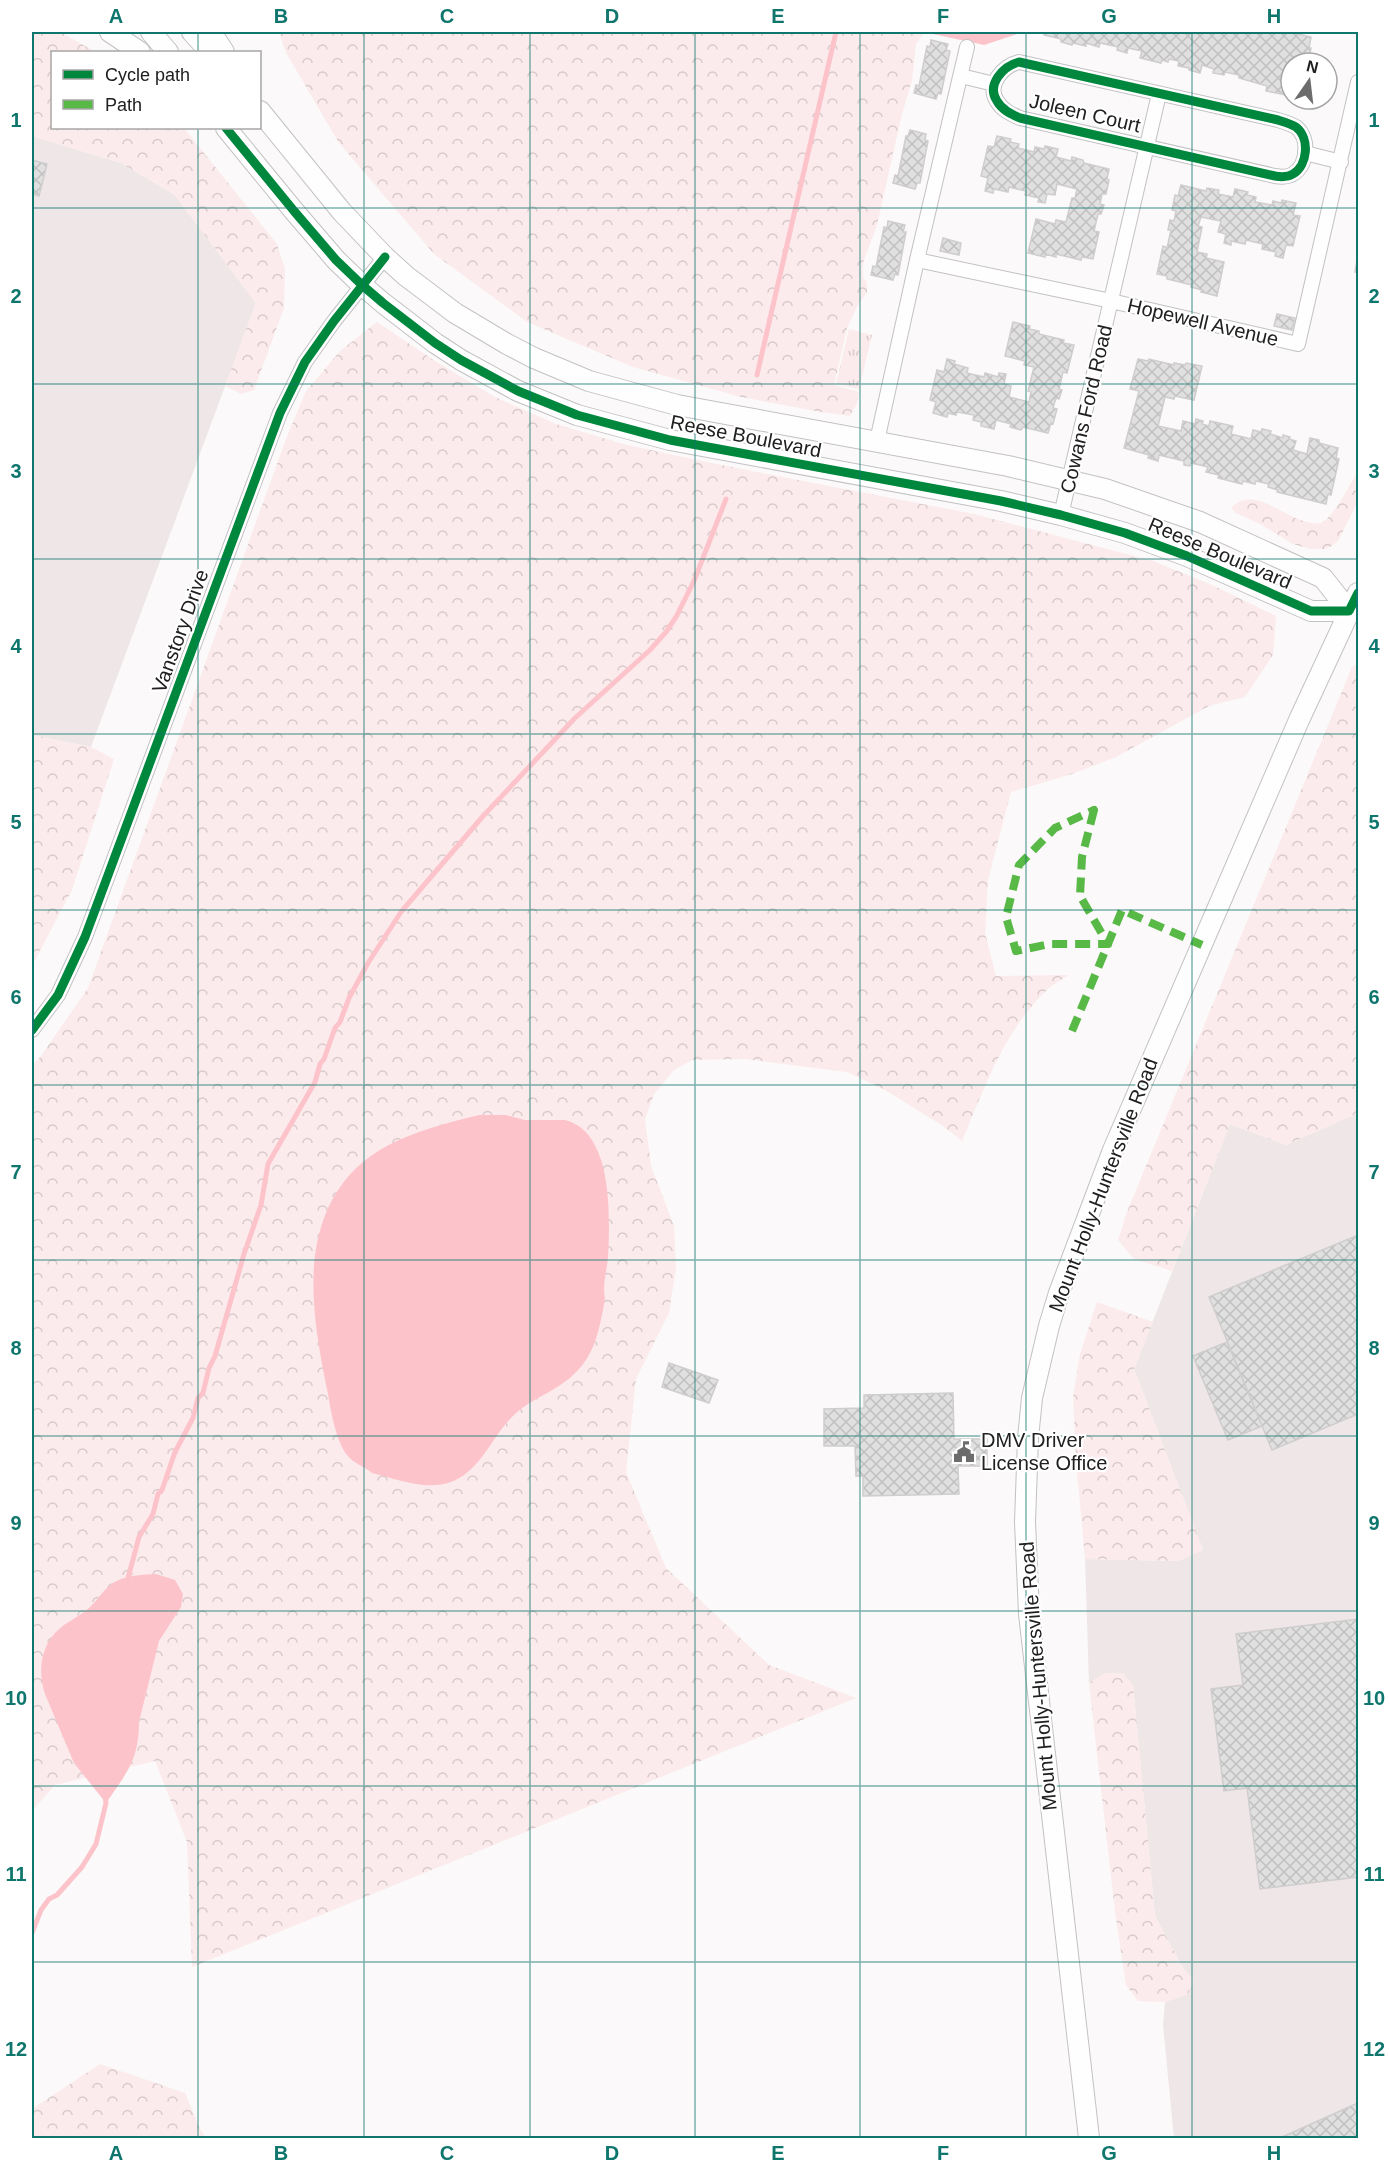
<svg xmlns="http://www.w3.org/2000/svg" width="1390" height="2170" viewBox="0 0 1390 2170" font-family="Arial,sans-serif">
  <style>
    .built { fill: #efe7e7 }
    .grass { fill: url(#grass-tufts) }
    .forest { fill: url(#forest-crowns) }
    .water { fill: #fcc4ca }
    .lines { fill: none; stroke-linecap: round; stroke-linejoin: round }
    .stream { stroke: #fcc4ca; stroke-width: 5 }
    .building { fill: url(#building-cross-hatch); stroke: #cfcdce; stroke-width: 1.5 }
    .street-casing { stroke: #c3c2c2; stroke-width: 16 }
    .secondary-casing { stroke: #c3c2c2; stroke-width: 22 }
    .street { stroke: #fefefe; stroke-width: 14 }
    .secondary { stroke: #fefefe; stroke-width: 20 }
    .quiet { stroke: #58b947; stroke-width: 8; stroke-dasharray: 15 8; stroke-linecap: butt }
    .cycleway-casing { stroke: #fff; stroke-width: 13 }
    .cycleway { stroke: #00873e; stroke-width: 9 }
    .grid { fill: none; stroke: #0f766e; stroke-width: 1.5; stroke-opacity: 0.55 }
    .labels { text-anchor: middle; stroke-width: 4.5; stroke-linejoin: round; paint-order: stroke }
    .street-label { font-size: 20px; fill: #212020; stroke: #fff }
    .poi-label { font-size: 20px; fill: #212020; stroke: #fff; text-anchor: start }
    .neatline { fill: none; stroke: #0f766e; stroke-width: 2 }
    .grid-label { font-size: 20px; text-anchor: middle; font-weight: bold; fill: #0f766e }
  </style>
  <defs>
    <pattern id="grass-tufts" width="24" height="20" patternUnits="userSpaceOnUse" patternTransform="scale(1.5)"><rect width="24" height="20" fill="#fcebec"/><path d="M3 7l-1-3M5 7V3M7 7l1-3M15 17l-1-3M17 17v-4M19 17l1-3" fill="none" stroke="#d8c9ca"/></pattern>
    <pattern id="forest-crowns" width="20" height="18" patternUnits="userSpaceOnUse" patternTransform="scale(1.5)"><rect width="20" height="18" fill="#fcebec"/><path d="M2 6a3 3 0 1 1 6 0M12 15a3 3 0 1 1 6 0" fill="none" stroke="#d8c9ca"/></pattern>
    <pattern id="building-cross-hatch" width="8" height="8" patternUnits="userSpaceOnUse" patternTransform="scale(1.5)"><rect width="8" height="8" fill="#e1e0e0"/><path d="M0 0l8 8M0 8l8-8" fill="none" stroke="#c1c0c0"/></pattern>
  </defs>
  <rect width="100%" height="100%" fill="#fbf9f9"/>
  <g class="built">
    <polygon points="32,136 121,163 175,195 256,303 91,747 32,735"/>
    <polygon points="1358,1113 1358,2138 1174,2138 1163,2025 1165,2002 1188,1994 1193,1980 1181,1965 1155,1916 1133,1685 1105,1673 1089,1683 1085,1559 1178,1561 1203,1550 1134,1369 1230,1124 1286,1145"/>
  </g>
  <polygon class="grass" points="849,329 872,335 859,389 836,384"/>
  <g class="forest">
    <polygon points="32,32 60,32 96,52 52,52 52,128 184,128 277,244 285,269 284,308 254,390 241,394 225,386 256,303 175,195 121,163 32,136"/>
    <polygon points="279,32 925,32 916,44 912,81 902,114 877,225 863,263 863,278 867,283 867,292 857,307 847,328 834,385 859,392 857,403 850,416 821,412 741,397 633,367 527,322 434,254 339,143 285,51"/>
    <path d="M377,322L435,361L495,397L556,424L623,444L711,463L974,514L1153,561L1212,585L1276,616L1273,655L1245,697L1209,706L1116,757L1072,774L1011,792L988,880L985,933L996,976L1069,975C1061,980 1052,985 1046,991C1004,1031 984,1089 962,1141L943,1126L885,1090L847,1072L745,1059L692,1060L674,1070L654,1094L645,1120L651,1166L674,1226L676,1267L669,1313L636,1379L626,1472L666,1568L769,1665L856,1698L192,1967L187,1842L155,1761L55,1785L32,1811V1065L41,1056L88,988L286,439L306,391L340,351Z"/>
    <path d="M1358,472V501L1338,541L1330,547L1324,549H1310L1293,544L1260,524L1236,513L1231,508C1258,481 1290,528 1321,523C1335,516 1348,486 1358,472Z"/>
    <polygon points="1358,664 1358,1113 1286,1145 1230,1124 1172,1271 1134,1259 1118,1240 1127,1212 1352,667"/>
    <polygon points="32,735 91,747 114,759 72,890 32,966"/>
    <polygon points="1097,1302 1153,1322 1134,1369 1203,1550 1178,1561 1085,1559 1076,1461 1073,1397 1080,1354"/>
    <polygon points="1105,1673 1123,1673 1133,1685 1155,1916 1181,1965 1193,1980 1188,1994 1165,2002 1138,2001 1126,1985 1115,1912 1089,1683"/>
    <polygon points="100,2064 185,2093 201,2131 207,2138 32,2138 32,2109"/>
  </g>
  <g class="water">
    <polygon points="933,32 1023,32 984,45 933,34"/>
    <path d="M479,1115H506L525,1120H565C614,1132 610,1219 608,1257C607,1271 602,1285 605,1299C601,1319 598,1342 586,1360C566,1390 538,1393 514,1415C491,1436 481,1473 448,1483C423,1490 396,1479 372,1473C364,1466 354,1464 347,1455C336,1441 331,1412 328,1394C314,1326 298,1243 343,1183C375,1140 431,1127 479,1115Z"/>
    <path d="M156,1574L175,1580L183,1594L181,1607L159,1641L139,1722C139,1760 126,1774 106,1803L74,1763L45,1694C38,1673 40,1650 55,1633C64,1623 79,1617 89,1608C96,1602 101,1593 108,1587C121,1575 140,1575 156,1574Z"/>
  </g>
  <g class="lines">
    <g class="stream">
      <polyline points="757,375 836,32"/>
      <polyline points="127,1582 139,1537 153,1514 158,1494 162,1490 175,1452 193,1418 198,1398 203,1393 209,1368 215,1356 244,1254 261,1205 268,1164 315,1082 320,1064 324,1059 335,1028 340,1022 349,998 368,963 401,912 484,815 575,718 650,650 666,632 676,617 694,581 726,499"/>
      <polyline points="32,1933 41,1910 49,1899 57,1895 82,1867 96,1844 106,1803 105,1796"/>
    </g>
  </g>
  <g class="building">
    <polygon points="1045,32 1241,32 1249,34 1250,32 1289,32 1311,37 1309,48 1311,48 1308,63 1291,63 1291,96 1266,91 1267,86 1239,78 1239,75 1225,72 1224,75 1213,73 1214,69 1202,65 1200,73 1189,70 1189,68 1178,66 1179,61 1169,59 1168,62 1162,60 1161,63 1140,58 1142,51 1128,48 1127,53 1117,50 1118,47 1100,43 1099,47 1086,43 1086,46 1073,43 1072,45 1061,42 1061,39 1044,35"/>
    <polygon points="931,40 948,44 946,50 950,51 941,94 938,93 936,99 914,93 916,85 919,86 927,46 930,47"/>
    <polygon points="910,130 926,134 925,140 928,141 920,183 917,183 915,189 893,183 895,175 898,176 906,136 908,136"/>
    <polygon points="997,136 1011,139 1010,142 1019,144 1018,148 1034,152 1035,147 1044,149 1045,146 1058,149 1056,157 1071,161 1072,157 1083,160 1084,163 1109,169 1107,179 1109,180 1106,194 1102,194 1100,204 1104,205 1101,214 1098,214 1094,231 1099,232 1093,259 1082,257 1081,260 1056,254 1056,257 1045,254 1045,257 1028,253 1036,219 1055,224 1056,220 1066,222 1072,198 1075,198 1077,189 1057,184 1055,195 1047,194 1045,203 1038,202 1039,198 1025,195 1026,191 1009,187 1008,192 994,189 993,193 985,191 988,178 981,176 988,146 994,147"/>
    <polygon points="32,160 47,164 39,196 32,194"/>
    <polygon points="1181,185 1206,191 1207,188 1219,190 1218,194 1233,197 1235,189 1248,192 1247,195 1256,197 1255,202 1272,205 1273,201 1281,203 1282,200 1296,203 1293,215 1300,216 1293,246 1286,245 1283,258 1275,256 1276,252 1262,249 1263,244 1246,240 1245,244 1231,241 1231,245 1224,243 1226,234 1218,232 1221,221 1201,217 1198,226 1202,227 1197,252 1207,254 1206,258 1224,262 1217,296 1201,292 1202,290 1191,287 1192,285 1167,279 1167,276 1157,274 1163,246 1167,248 1171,230 1168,230 1170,220 1174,221 1176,211 1172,210 1175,195 1178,196"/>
    <polygon points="888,221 905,225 903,232 906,232 898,275 895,274 893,280 871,275 873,266 876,267 884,227 887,228"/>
    <polygon points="943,238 961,243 959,255 940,251"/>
    <polygon points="1358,255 1358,273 1355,272"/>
    <polygon points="1277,314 1295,318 1292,330 1274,326"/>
    <polygon points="1013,322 1030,326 1029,329 1039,331 1039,334 1064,340 1063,343 1074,345 1067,373 1063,372 1059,389 1062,390 1059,399 1056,398 1053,408 1057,409 1053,424 1051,423 1048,433 1023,427 1021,430 1010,427 1011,424 996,420 994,429 981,426 981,422 973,420 974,415 957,412 956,415 948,413 947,417 933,413 936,402 930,400 937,370 944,372 947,359 955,361 954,364 968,368 967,373 984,377 985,373 998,377 999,373 1006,374 1004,384 1011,386 1009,397 1029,402 1031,392 1028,391 1034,367 1024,365 1025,361 1005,356"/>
    <polygon points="1138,359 1148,361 1149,359 1174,365 1174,363 1185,365 1186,363 1202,366 1194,400 1175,396 1174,399 1165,397 1158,426 1181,431 1183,421 1195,424 1196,419 1203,421 1202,424 1209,426 1210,421 1233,426 1231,434 1251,439 1253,430 1261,432 1262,429 1271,431 1270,434 1283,438 1283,435 1290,437 1289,439 1296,441 1293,450 1307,454 1310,438 1319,440 1319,443 1338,448 1336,458 1339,459 1331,495 1328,494 1326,504 1277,492 1278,490 1268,487 1269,484 1256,481 1255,484 1243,481 1242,484 1218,478 1219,475 1206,472 1208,467 1191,463 1190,466 1184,465 1184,461 1159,455 1158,461 1148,458 1149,455 1124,448 1139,391 1130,389"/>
    <polygon points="1358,1235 1358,1414 1272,1450 1209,1297"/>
    <polygon points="1227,1342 1262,1426 1228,1440 1193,1356"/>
    <polygon points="669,1363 718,1380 709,1403 662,1387"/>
    <polygon points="953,1393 954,1439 987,1439 987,1466 958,1466 959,1494 863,1496 863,1476 856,1476 855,1446 824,1446 824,1409 864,1408 864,1395"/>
    <polygon points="1358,1619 1358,1877 1260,1889 1247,1788 1224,1791 1211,1689 1243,1685 1236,1634"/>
    <polygon points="1358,2103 1358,2138 1280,2138"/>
  </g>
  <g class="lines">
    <defs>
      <g id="street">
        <path d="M1019,62L1278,120C1284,122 1291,124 1296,127C1310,138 1308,165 1293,174C1288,177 1281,177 1275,176L1020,118C1011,114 1002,110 997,101C986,85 1003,66 1019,62Z"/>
        <polyline points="961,76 994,84"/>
        <polyline points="1305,153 1341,162"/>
        <polyline points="917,260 1111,301 1298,344 1358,82"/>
        <polyline points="877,441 917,260 967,47"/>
        <polyline points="1061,515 1159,94"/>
        <polyline points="32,1030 58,995 85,937 280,413 305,362 334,321 385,257"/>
      </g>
      <g id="secondary">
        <polyline points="110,32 140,52"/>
        <polyline points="151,32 168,52"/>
        <polyline points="192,32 210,52"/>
        <polyline points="211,32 224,52"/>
        <polyline points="260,111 342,212 385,257 406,276 455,313 507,344 534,358 589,381 677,405 1008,466 1105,489 1200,522 1323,578 1349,611"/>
        <polyline points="226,128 294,211 336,260 362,285 383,303 435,343 461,360 518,391 577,415 670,440 1001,501 1061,515 1125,533 1187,556 1311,611 1349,611"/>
        <polyline points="1089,2138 1029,1614 1025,1522 1028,1438 1032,1398 1049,1326 1059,1293 1113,1150 1299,720 1358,593"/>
      </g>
    </defs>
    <use href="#street" class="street-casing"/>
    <use href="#secondary" class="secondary-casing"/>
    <use href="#street" class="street"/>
    <use href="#secondary" class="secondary"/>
    <g class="quiet">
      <polygon points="1094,810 1082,857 1080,896 1108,944 1050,944 1016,951 1006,917 1019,865 1055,828"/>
      <polyline points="1072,1031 1122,910 1202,945"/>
    </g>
    <defs>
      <g id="cycleway">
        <path d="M1019,62L1278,120C1284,122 1291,124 1296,127C1310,138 1308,165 1293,174C1288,177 1281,177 1275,176L1020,118C1011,114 1002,110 997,101C986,85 1003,66 1019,62Z"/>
        <polyline points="226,128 294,211 336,260 362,285 383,303 435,343 461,360 518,391 577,415 670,440 1001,501 1061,515 1125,533 1187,556 1311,611 1349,611 1358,593"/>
        <polyline points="32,1030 58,995 85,937 280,413 305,362 334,321 385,257"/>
      </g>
    </defs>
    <use href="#cycleway" class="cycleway-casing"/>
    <use href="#cycleway" class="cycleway"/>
  </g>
  <path class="grid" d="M198,32V52M364,32V2138M530,32V2138M695,32V2138M860,32V2138M1026,32V2138M1192,32V2138M198,128V2138M32,208H1358M32,384H1358M32,559H1358M32,734H1358M32,910H1358M32,1085H1358M32,1260H1358M32,1436H1358M32,1611H1358M32,1786H1358M32,1962H1358"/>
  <defs>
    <symbol id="civic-bare" viewBox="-9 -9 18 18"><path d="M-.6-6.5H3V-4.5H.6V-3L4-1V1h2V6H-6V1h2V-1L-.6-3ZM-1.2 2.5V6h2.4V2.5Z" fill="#6d6c6c" stroke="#fff" stroke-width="2.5" paint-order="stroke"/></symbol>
  </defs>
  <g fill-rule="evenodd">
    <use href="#civic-bare" x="949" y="1437" width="30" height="30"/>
  </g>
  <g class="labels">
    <g class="street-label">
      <text transform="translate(1085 113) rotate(13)" y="7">Joleen Court</text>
      <text transform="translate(1203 322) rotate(13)" y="7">Hopewell Avenue</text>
      <text transform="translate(1086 409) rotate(-77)" y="7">Cowans Ford Road</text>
      <text transform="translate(746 436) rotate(11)" y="7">Reese Boulevard</text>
      <text transform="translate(1220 553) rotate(23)" y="7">Reese Boulevard</text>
      <text transform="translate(180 631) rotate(-70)" y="7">Vanstory Drive</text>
      <text transform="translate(1103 1185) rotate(-69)" y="7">Mount Holly-Huntersville Road</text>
      <text transform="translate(1038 1676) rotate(-95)" y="7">Mount Holly-Huntersville Road</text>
    </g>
    <g class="poi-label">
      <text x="981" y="1447">DMV Driver<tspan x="981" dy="23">License Office</tspan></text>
    </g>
  </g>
  <rect width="1390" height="2170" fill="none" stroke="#ffffff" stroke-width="66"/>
  <rect x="51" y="51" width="210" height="78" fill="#ffffff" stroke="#a6a6a6" stroke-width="1.5"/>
  <rect x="63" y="70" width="30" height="9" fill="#00873e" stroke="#a6a6a6" stroke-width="1.5"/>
  <text x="105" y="81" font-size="18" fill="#212020">Cycle path</text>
  <rect x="63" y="100" width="30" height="9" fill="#58b947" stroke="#a6a6a6" stroke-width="1.5"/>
  <text x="105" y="111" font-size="18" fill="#212020">Path</text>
  <g transform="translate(1309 81) rotate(14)"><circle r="28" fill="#ffffff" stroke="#a6a6a6" stroke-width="1.5"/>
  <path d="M0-4.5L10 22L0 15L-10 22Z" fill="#6d6c6c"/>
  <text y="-9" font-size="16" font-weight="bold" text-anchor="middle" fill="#212020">N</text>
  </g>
  <rect x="33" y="33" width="1324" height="2104" class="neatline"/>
  <g class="grid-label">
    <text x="116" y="23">A</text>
    <text x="281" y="23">B</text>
    <text x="447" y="23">C</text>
    <text x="612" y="23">D</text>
    <text x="778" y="23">E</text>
    <text x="943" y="23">F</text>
    <text x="1109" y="23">G</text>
    <text x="1274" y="23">H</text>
    <text x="16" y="127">1</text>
    <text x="1374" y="127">1</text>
    <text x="16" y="303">2</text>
    <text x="1374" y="303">2</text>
    <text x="16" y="478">3</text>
    <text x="1374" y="478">3</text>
    <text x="16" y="653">4</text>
    <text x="1374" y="653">4</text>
    <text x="16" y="829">5</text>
    <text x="1374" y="829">5</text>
    <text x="16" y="1004">6</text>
    <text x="1374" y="1004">6</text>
    <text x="16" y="1179">7</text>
    <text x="1374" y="1179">7</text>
    <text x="16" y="1355">8</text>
    <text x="1374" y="1355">8</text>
    <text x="16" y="1530">9</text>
    <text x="1374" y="1530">9</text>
    <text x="16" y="1705">10</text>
    <text x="1374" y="1705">10</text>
    <text x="16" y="1881">11</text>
    <text x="1374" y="1881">11</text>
    <text x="16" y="2056">12</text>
    <text x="1374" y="2056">12</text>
    <text x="116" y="2160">A</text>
    <text x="281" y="2160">B</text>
    <text x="447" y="2160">C</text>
    <text x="612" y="2160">D</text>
    <text x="778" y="2160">E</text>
    <text x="943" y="2160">F</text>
    <text x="1109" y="2160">G</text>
    <text x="1274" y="2160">H</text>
  </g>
</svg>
